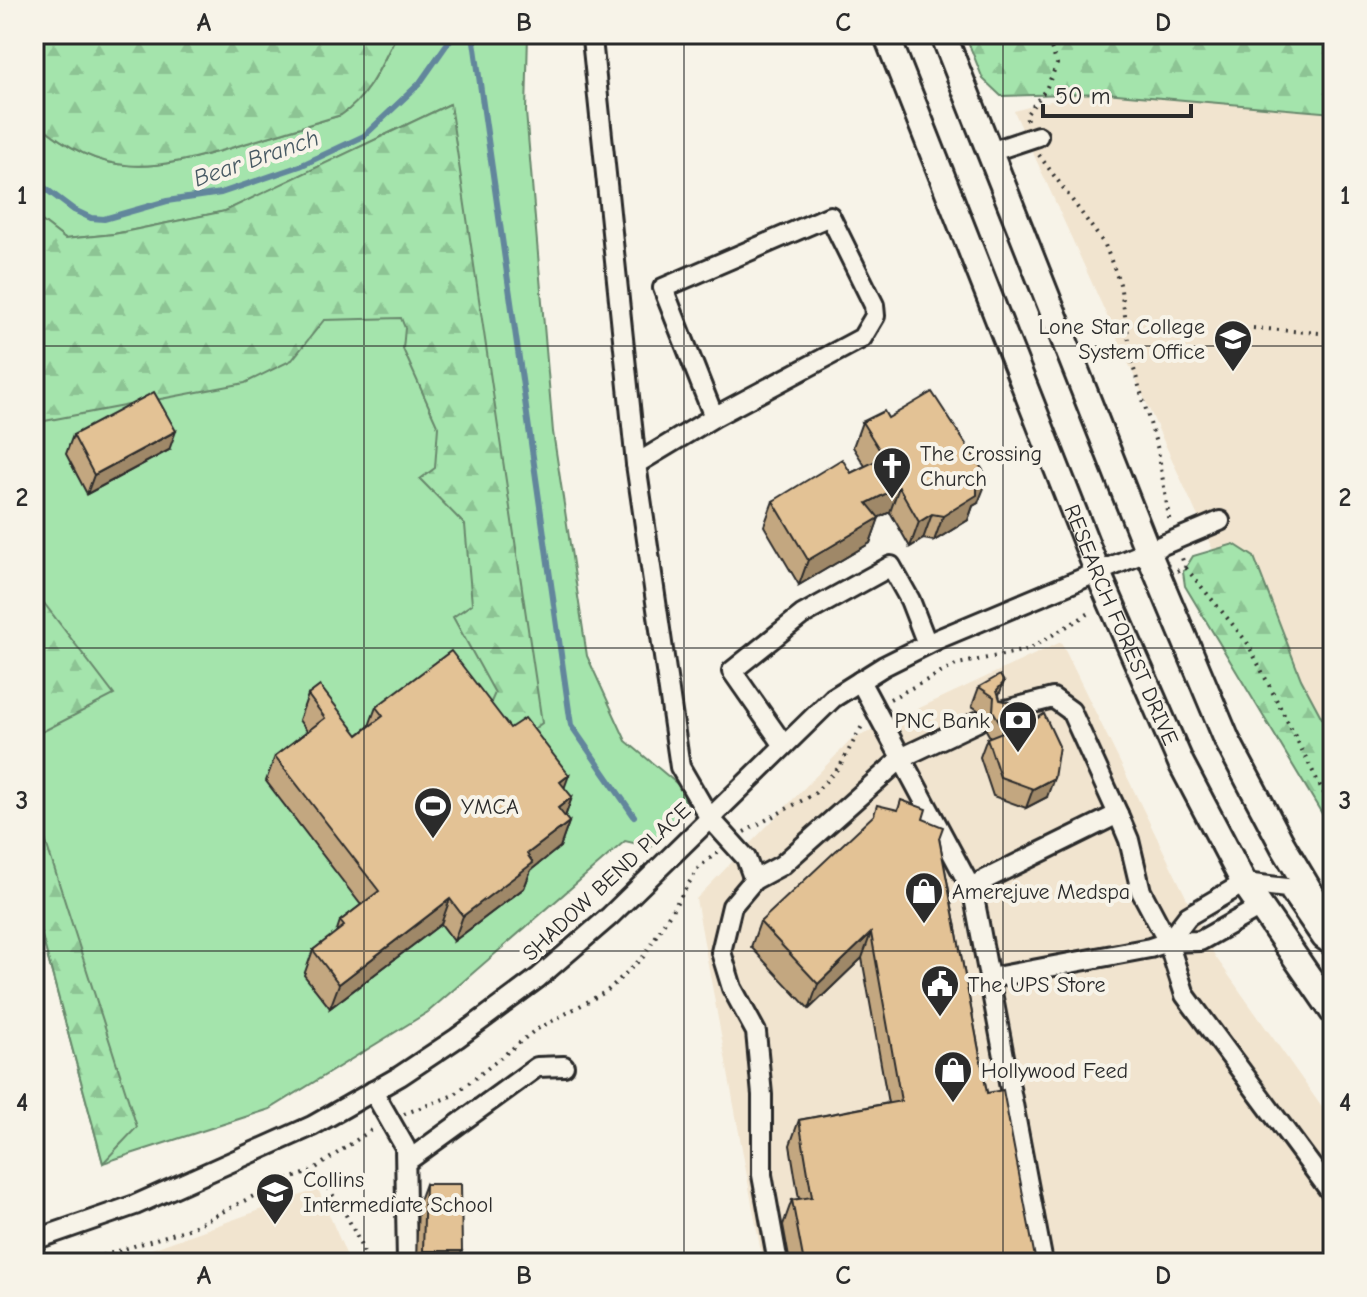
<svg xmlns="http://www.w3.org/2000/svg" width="1367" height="1297" viewBox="0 0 1367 1297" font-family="'Comic Neue',sans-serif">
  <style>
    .built { fill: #f1e4cf }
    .green { fill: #a4e4ac; stroke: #68886c; stroke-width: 2 }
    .forest { fill: url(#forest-firs); stroke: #68886c; stroke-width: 2 }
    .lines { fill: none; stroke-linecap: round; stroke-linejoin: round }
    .stream { stroke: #62869c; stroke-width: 6 }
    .minor-casing { stroke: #2b2b2b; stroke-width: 24 }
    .major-casing { stroke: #2b2b2b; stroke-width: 30 }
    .path { stroke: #2b2b2b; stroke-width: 4; stroke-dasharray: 2 6; stroke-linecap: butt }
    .minor { stroke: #f7f3e8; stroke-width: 18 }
    .major { stroke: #f7f3e8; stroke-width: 24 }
    .wall { fill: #c3a780; stroke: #2b2b2b; stroke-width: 2 }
    .shaded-wall { fill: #9f8868; stroke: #2b2b2b; stroke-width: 2 }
    .building { fill: #e3c295; stroke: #2b2b2b; stroke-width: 2 }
    .grid { fill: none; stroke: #2b2b2b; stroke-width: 2; stroke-opacity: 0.55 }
    .labels { text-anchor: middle; stroke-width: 8; stroke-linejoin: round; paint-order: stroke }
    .poi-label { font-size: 22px; fill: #2b2b2b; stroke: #f7f3e8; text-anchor: start }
    .street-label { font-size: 22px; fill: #2b2b2b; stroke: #f7f3e8 }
    .water-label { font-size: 24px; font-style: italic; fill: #475963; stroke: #f7f3e8 }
    .neatline { fill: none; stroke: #2b2b2b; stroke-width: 3 }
    .grid-label { font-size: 26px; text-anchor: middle; font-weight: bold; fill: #2b2b2b }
  </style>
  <defs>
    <pattern id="forest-firs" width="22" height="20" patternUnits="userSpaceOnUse" patternTransform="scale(2)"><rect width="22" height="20" fill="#a4e4ac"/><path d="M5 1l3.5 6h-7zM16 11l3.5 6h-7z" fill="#8dc494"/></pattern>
  </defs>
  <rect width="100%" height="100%" fill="#f7f3e8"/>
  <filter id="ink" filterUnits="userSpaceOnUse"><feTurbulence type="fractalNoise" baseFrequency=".0125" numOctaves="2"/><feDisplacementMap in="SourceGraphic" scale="16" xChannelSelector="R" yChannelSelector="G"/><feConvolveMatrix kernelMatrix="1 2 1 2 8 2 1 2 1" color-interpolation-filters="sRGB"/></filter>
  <g filter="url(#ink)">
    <g class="built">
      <polygon points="1105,86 1333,107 1333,792 1252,636 1014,111"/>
      <polygon points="1061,642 1215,956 1333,1123 1333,1263 763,1263 696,899 851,740"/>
      <polygon points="318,1189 350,1263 113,1263"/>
    </g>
    <path class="green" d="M397,34H528L526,112L553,432L587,656L626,741L681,787L686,804L682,816L651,847L625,841L428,1012L270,1109L103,1163L34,906V289L51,299L450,104L226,211L114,234L65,239L34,215V120C105,181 151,171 234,147C270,136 305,126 341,115C369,97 382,63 397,34Z"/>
    <g class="forest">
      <path d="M34,34H397C382,63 369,97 341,115C305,126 270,136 234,147C151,171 105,181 34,120Z"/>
      <polygon points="965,34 1333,34 1333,113 1105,93 1001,96 983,79"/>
      <polygon points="450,104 542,723 501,753 487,711 495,693 453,617 472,604 465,525 420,479 435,468 438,427 403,349 405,328 401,318 324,320 292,360 245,383 34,423 34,215 65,239 114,234 225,211"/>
      <polygon points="1234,544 1254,557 1301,679 1333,739 1333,832 1185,586 1183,572 1193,556"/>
      <polygon points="34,590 114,695 34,736"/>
      <polygon points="34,805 137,1127 103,1163 34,906"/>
    </g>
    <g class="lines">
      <g class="stream">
        <polyline points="473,34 571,725 634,816"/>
        <polyline points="34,180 74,210 91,218 104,219 167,201 221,193 300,166 364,136 419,84 454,34"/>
      </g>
      <defs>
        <g id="minor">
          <polyline points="592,39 636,464 680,767 709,817 746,858 754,880"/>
          <polyline points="990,152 1038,136"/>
          <polyline points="636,464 714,417 862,338 875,316 874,305 830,216 663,288 714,417"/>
          <polyline points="860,681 973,892 1043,1263"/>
          <polyline points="1002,711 1053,698 1071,711 1118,814"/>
          <polyline points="783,744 732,671 802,615 891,566 910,600 927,644"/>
          <polyline points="970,887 1118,814 1129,840 1141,891 1168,942 1185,995 1333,1195"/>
          <polyline points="1168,942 1188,916 1244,883 1287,888 1322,939 1333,947"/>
          <polyline points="990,978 1150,948 1168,942 1200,941 1260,907"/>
          <polyline points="373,1091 405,1147 407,1263"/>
          <polyline points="406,1162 537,1067 564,1066"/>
          <polyline points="34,1240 135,1205 312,1126 400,1076 457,1038 538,978 610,916 833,698 884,666 938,639 1220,521"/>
          <polyline points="778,1263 762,1175 762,1095 756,1032 732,988 721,952 732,906 754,880 782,865 903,757 977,722"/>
        </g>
        <g id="major">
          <path id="s1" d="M886,34L1098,573L1181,763L1244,883L1333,1012"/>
          <polyline points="943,34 1148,552 1227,740 1283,846 1333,930"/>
        </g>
      </defs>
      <use href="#minor" class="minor-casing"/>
      <use href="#major" class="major-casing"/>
      <g class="path">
        <polyline points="1027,120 1026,115 1046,89 1057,64 1046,34"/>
        <polyline points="1039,155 1105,245 1120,284 1133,366 1158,450 1170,524"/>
        <polyline points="1253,328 1333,334"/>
        <polyline points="1186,568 1247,642 1333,811"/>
        <polyline points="1177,571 1185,567 1181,555"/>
        <polyline points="890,699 958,664 1027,650 1093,611"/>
        <polyline points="744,832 814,794 840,766 862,726"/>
        <polyline points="404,1114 454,1095 534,1031 607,991 643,957 699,867 718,852"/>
        <path d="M310,1172C340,1195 354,1229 368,1263"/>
        <polyline points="80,1263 191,1228 281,1182 310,1172 374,1128"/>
      </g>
      <use href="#minor" class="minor"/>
      <use href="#major" class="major"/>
    </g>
    <g class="wall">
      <polygon points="888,418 978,503 973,506 968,520 934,541 923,539 910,547 890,512 879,517 870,543 799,585 764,526 773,501 851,473 865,466 853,447 862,422"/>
      <polygon points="73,435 169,450 87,494 66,454"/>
      <polygon points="1004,682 999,695 1000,700 1047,797 1026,808 993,796 980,757 987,738 990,737 986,730 987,716 972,706 979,687"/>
      <polygon points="308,695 358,735 369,726 376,707 510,728 572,797 565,817 569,822 560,847 531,870 524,888 454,941 441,924 330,1008 304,975 313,950 336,933 340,921 361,905 266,781 275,756 307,731 299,720"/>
      <polygon points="923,819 939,838 987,1093 1036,1263 790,1263 783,1225 792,1200 799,1199 790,1145 799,1120 888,1103 862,958 809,1009 751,947 760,922"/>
      <polygon points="425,1184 462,1251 458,1263 416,1263 418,1203"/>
    </g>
    <g class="shaded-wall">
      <polygon points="176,431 169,450 87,494 94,475"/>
      <polygon points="988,478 978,503 973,506 968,520 934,541 943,516 977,485"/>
      <polygon points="899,487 890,512 858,528 867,503"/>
      <polygon points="932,514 923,539 910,547 919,522"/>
      <polygon points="879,518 870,543 799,585 808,560"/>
      <polygon points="569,775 560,800 560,782"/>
      <polygon points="1054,778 1047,797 1026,808 1033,789"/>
      <polygon points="572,797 563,822 558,808"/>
      <polygon points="569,822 560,847 531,870 524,888 454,941 463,916 527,854"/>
      <polygon points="450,899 441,924 330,1008 339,984"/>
      <polygon points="871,933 862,958 809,1009 818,984"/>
      <polygon points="423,1251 462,1251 458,1263 419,1263"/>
    </g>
    <g class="building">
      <polygon points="154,392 176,431 94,475 73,435"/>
      <polygon points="932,392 988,478 977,485 977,495 943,516 932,514 919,522 899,487 867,503 879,518 808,560 773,501 842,459 851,473 884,457 862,422 884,411 888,418"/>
      <polygon points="451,651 510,728 525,718 569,775 560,782 572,797 558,808 569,822 527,854 533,863 463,916 450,899 339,984 313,950 344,926 340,921 379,891 275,756 325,718 308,695 320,686 358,735 383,716 376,707"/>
      <polygon points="1000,675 1004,682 997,690 1000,700 1014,703 1025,726 1044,714 1059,746 1054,778 1033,789 1000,777 987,738 1005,731 993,711 994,697 979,687"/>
      <polygon points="901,800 926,809 923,819 943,827 939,838 987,1093 1003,1090 1036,1263 804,1263 792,1200 812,1197 799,1120 901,1101 871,933 818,984 760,922 874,815 877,805 898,810"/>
      <polygon points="425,1184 461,1184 462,1251 423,1251"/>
    </g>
  </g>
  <path class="grid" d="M364,34V1263M684,34V1263M1003,34V1263M34,346H1333M34,648H1333M34,951H1333"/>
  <defs>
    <symbol id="university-pin" viewBox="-11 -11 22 30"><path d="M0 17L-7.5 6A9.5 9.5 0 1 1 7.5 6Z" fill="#2b2b2b" stroke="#f7f3e8"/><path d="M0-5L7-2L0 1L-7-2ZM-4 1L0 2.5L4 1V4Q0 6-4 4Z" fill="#fff"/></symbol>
    <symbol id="church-pin" viewBox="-11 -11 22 30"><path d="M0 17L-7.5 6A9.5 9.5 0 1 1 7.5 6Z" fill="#2b2b2b" stroke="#f7f3e8"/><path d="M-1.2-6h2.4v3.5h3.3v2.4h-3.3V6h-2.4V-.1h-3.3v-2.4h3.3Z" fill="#fff"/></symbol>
    <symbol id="bank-pin" viewBox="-11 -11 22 30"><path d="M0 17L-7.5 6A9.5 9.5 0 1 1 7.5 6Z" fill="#2b2b2b" stroke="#f7f3e8"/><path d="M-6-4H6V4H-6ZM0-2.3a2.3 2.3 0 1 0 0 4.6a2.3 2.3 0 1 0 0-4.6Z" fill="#fff"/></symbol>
    <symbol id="stadium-pin" viewBox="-11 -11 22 30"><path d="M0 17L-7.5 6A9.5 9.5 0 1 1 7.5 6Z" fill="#2b2b2b" stroke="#f7f3e8"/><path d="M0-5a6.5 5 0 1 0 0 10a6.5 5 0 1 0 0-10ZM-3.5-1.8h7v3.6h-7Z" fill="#fff"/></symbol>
    <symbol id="shop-pin" viewBox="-11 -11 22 30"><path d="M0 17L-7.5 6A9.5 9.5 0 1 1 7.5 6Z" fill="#2b2b2b" stroke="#f7f3e8"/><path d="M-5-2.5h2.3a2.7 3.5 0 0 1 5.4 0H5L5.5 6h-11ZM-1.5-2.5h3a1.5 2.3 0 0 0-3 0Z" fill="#fff"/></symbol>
    <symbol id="civic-pin" viewBox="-11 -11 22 30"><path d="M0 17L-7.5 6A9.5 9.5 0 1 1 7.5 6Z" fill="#2b2b2b" stroke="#f7f3e8"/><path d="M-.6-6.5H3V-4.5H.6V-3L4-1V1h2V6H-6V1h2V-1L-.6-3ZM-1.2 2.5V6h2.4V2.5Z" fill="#fff"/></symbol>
    <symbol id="school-pin" viewBox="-11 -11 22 30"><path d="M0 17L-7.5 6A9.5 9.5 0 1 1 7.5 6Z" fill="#2b2b2b" stroke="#f7f3e8"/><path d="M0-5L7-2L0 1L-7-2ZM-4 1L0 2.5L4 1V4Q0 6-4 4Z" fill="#fff"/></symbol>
  </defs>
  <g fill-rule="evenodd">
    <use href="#university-pin" x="1211" y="317" width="44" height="60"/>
    <use href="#church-pin" x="870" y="444" width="44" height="60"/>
    <use href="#bank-pin" x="996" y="698" width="44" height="60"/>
    <use href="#stadium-pin" x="411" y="784" width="44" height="60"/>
    <use href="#shop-pin" x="902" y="869" width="44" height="60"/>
    <use href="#civic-pin" x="918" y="962" width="44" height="60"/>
    <use href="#shop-pin" x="931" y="1048" width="44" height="60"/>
    <use href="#school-pin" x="253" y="1170" width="44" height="60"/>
  </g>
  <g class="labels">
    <g class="poi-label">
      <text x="1205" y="334" text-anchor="end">Lone Star College<tspan x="1205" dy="25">System Office</tspan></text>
      <text x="920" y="461">The Crossing<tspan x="920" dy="25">Church</tspan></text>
      <text x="990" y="728" text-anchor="end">PNC Bank</text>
      <text x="461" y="814">YMCA</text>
      <text x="952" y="899">Amerejuve Medspa</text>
      <text x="968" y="992">The UPS Store</text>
      <text x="981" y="1078">Hollywood Feed</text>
      <text x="303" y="1187">Collins<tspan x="303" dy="25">Intermediate School</tspan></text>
    </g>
    <g class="street-label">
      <text dy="8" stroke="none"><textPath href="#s1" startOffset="636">RESEARCH FOREST DRIVE</textPath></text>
      <text transform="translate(606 881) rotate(-43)" y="8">SHADOW BEND PLACE</text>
    </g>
    <g class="water-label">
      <text transform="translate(256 158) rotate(-19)" y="8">Bear Branch</text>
    </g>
  </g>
  <rect width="1367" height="1297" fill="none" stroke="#f7f3e8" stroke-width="88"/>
  <path d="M1043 104v12h148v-12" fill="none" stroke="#2b2b2b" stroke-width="4"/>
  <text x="1055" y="104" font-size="24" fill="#2b2b2b" stroke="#f7f3e8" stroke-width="6" paint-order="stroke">50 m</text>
  <rect x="44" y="44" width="1279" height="1209" class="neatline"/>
  <g class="grid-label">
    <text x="204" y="31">A</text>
    <text x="524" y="31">B</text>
    <text x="843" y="31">C</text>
    <text x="1163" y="31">D</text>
    <text x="22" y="204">1</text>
    <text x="1345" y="204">1</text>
    <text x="22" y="506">2</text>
    <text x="1345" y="506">2</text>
    <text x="22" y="809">3</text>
    <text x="1345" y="809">3</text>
    <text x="22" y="1111">4</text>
    <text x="1345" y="1111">4</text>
    <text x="204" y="1284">A</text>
    <text x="524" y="1284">B</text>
    <text x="843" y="1284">C</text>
    <text x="1163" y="1284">D</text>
  </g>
</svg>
